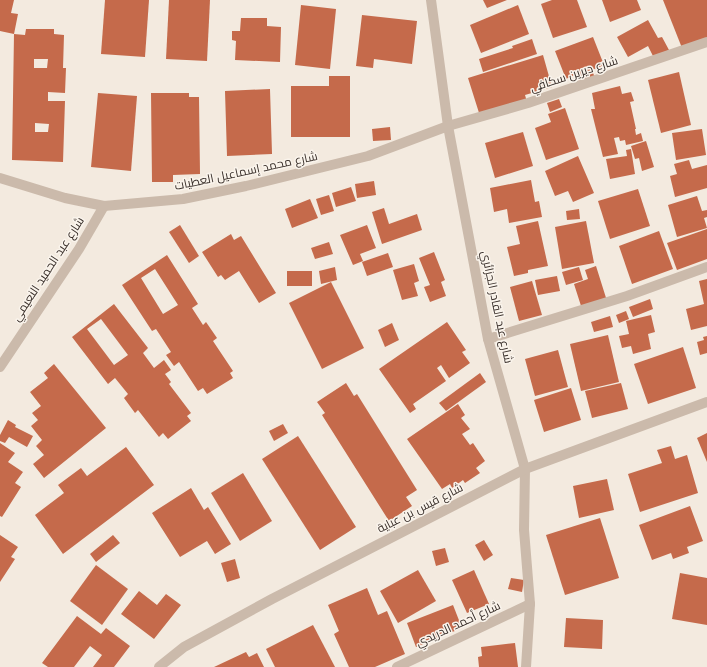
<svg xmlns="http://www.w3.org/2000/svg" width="707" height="667" viewBox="0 0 707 667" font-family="'DM Sans',Cairo,sans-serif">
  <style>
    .building { fill: #c56a4b; fill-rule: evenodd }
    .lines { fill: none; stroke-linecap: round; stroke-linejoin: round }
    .minor { stroke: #cbbaab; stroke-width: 10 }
    .labels { text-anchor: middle; stroke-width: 3; stroke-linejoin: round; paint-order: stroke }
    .street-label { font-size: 12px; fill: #392f2a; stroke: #faf4ec }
  </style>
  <rect width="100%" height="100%" fill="#f3eadf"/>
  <g class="building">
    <path d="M0,0H14L11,13L18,14L14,34L25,35L26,29H54V34L64,35L63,68H66L65,93L48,92V101H65L63,162L12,160L14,34L0,31ZM34,59H48L47,68H34ZM35,123L49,124L48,132H35Z"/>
    <polygon points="105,0 149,0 145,57 101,54"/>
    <polygon points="169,0 210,0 207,61 166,59"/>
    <polygon points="483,0 507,0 487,8"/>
    <polygon points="552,0 577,0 587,27 553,38 541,4"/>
    <polygon points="602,0 637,0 641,10 610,22"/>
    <polygon points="663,0 707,0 707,38 682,48"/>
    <polygon points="301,5 336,9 330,69 295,65"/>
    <polygon points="518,5 529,34 481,53 470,25"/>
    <polygon points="362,15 417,21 412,64 374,59 373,68 356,66"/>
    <polygon points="241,18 267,18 267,26 281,27 280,62 235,60 236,41 232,40 232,31 240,31"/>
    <polygon points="648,20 658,38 662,37 669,50 654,58 648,46 628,57 617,37"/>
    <polygon points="593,37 604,65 592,70 595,78 580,84 576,74 566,79 555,51"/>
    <polygon points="532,39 537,54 483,72 479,59 513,48 512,46"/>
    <polygon points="543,55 552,87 525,95 527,102 480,116 468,78"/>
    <polygon points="679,72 691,125 661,133 648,80"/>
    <polygon points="329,76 350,76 350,137 291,137 291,86 329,86"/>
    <polygon points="620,86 622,94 631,92 634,101 630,102 636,129 635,129 636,135 641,133 643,141 626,145 625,140 620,141 619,137 614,138 618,154 603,157 591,109 595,109 592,93"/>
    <polygon points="270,89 272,154 227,156 225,91"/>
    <polygon points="98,93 137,96 131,171 91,167"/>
    <polygon points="151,93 189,93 189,97 199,97 200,174 173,175 173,182 152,182"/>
    <polygon points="559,99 562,107 550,112 547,103"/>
    <polygon points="565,108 579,149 546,160 535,128 551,122 548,114"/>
    <polygon points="390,127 391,140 373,141 372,129"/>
    <polygon points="702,129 706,155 676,160 672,133"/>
    <polygon points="523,132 533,166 495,178 485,143"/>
    <polygon points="646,141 654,167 642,171 639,158 635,159 631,146"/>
    <polygon points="631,149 635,174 610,179 606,159 627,156 626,150"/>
    <polygon points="578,156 594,193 573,202 568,191 555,196 545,171"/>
    <polygon points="689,160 692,169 707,165 707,188 675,197 670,176 677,174 674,164"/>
    <polygon points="531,180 535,202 539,201 542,217 509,223 507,209 494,212 490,188"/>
    <polygon points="374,181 376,195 357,198 355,184"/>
    <polygon points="351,187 356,201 336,207 332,193"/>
    <polygon points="638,189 650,226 610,239 598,201"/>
    <polygon points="329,195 334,211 321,215 316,199"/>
    <polygon points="697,196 702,211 707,210 707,217 704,218 707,228 677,237 668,205"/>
    <polygon points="310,199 318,218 292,228 285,209"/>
    <polygon points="384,208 389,224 417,214 422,230 382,244 372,212"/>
    <polygon points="579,209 580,219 567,220 566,211"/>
    <polygon points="538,221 548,266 528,270 528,273 514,276 507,247 520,244 516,226"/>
    <polygon points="586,221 594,263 562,269 555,227"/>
    <polygon points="180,225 199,256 189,263 169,232"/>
    <polygon points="367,225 376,248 360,254 363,261 353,265 340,235"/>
    <polygon points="707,229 707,259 677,270 667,243"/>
    <polygon points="659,231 673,269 632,284 619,246"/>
    <polygon points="231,234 234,240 241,236 276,293 259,303 239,271 225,280 221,275 218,277 202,252"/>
    <polygon points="329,242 333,254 315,259 311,248"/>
    <polygon points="434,252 445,280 441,282 446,296 430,302 424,287 430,285 419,258"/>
    <polygon points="388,253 393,267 367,276 362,262"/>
    <path d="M167,255L198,304L192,308L203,325L206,322L217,338L213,341L233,371L230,373L233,378L207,394L203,388L198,391L179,362L174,366L166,355L171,352L156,329L152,331L122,285ZM155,269L178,305L163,314L141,278Z"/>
    <polygon points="414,264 419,281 414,283 418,296 402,300 393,270"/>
    <polygon points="596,266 607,301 582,309 574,284 588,279 585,270"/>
    <polygon points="335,267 337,280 321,284 319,271"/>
    <polygon points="579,267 583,280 566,285 562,272"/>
    <rect x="287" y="271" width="25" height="15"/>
    <polygon points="557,276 560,291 538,295 535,280"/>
    <polygon points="707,279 707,326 691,330 686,309 704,304 699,281"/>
    <polygon points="532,281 542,315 519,321 510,287"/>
    <polygon points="331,282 364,348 322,369 289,303"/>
    <polygon points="650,299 653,309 633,317 629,307"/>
    <path d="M114,304L148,348L143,353L154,368L164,360L171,370L165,374L171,382L169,384L191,413L187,416L191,421L168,439L163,433L159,437L138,410L135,413L124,398L128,394L115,378L108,384L72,337ZM101,319L128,355L114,365L87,329Z"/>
    <polygon points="626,311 629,319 619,323 616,315"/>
    <polygon points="651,315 655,332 648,334 651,349 633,354 631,346 622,348 619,336 629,334 626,321"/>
    <polygon points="610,316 613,327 594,332 591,322"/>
    <polygon points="447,322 466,350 462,352 470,363 449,378 441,365 437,368 446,381 413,404 416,409 410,413 379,369"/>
    <polygon points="392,323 399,340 385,347 378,330"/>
    <polygon points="608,335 619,382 581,391 570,344"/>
    <polygon points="707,336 707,353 700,355 697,342 704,340 703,337"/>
    <polygon points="683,347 696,388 648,404 634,364"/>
    <polygon points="558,350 568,387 535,396 525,359"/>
    <polygon points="54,364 106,428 44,478 33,464 44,455 36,446 42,440 31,426 38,420 32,413 41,406 30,392 48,378 44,373"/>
    <polygon points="480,373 486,382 446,411 439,403"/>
    <polygon points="346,383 354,396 357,394 417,490 406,497 412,506 389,521 322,415 325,413 317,402"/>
    <polygon points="621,383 628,409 592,418 585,391"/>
    <polygon points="571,388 581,420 544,432 534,400"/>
    <polygon points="458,404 465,415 461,418 470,429 462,434 470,445 473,443 485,461 476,468 480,473 465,483 463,480 452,488 450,484 442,489 407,439"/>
    <polygon points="8,420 16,425 15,427 33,436 27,447 9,437 5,443 0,441 0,435"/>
    <polygon points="283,424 288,433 274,441 269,431"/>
    <polygon points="707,433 707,462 697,438"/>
    <polygon points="298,436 356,527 320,550 262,459"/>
    <polygon points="0,443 15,453 8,462 23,472 15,483 21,487 2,517 0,516"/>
    <polygon points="671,446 675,459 687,455 698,493 640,512 628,474 662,463 657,450"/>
    <polygon points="126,447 154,485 63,554 35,515 64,493 58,485 81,468 87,476"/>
    <polygon points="243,473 272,521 240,541 211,493"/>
    <polygon points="607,479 614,510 579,518 573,486"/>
    <polygon points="191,488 204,510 208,507 231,544 215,554 207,541 180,557 152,513"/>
    <polygon points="690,506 703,541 687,547 689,553 673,559 671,553 652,560 639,525"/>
    <polygon points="600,518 619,578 565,595 546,535"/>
    <polygon points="0,535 18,547 11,557 15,559 0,582"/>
    <polygon points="113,535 120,543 96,562 90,554"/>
    <polygon points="484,540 493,555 484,561 475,545"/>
    <polygon points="445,548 449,562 436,566 432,551"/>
    <polygon points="235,559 240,578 227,582 221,563"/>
    <polygon points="96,565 128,589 102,625 70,601"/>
    <polygon points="418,570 436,601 398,623 380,591"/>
    <polygon points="474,570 489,604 467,613 452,580"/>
    <polygon points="680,573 707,578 707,625 672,619"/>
    <polygon points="511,578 524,580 522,592 508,589"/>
    <polygon points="367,588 378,615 387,611 405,654 375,667 349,667 334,634 339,631 328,605"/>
    <polygon points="139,591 157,605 166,594 181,605 154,639 121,614"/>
    <polygon points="453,605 462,628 416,647 407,623"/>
    <polygon points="77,616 101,634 106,628 130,646 114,667 93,667 102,655 90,646 74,667 48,667 42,663"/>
    <polygon points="566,618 603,620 602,649 564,647"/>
    <polygon points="313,625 335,667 275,667 266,649"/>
    <polygon points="515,643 518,667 479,667 478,657 482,656 481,647"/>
    <polygon points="246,652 249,657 257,653 264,667 214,667"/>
  </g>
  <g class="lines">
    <g class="minor">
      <polyline points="431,0 448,126 488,339 525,469 524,530 530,604 526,667"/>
      <polyline points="0,178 65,198 104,206 183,199 246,186 368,156 448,126 528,103 707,42"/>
      <polyline points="488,339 627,296 707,267"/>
      <polyline points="0,367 79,249 104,206"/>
      <polyline points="159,667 184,647 272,599 525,469 707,402"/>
      <polyline points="397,667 530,604"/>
    </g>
  </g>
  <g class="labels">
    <g class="street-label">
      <text transform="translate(574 74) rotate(-18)" y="4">شارع ديرين سكافي</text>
      <text transform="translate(246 171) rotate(-12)" y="4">شارع محمد إسماعيل العطيات</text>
      <text transform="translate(48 269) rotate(-57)" y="4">شارع عبد الحميد النعيمي</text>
      <text transform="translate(497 307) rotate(78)" y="4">شارع عبد القادر الجزائري</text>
      <text transform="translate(420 508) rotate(-27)" y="4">شارع قيس بن عباية</text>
      <text transform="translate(458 624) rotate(-25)" y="4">شارع أحمد الدريدي</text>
    </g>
  </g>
</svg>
